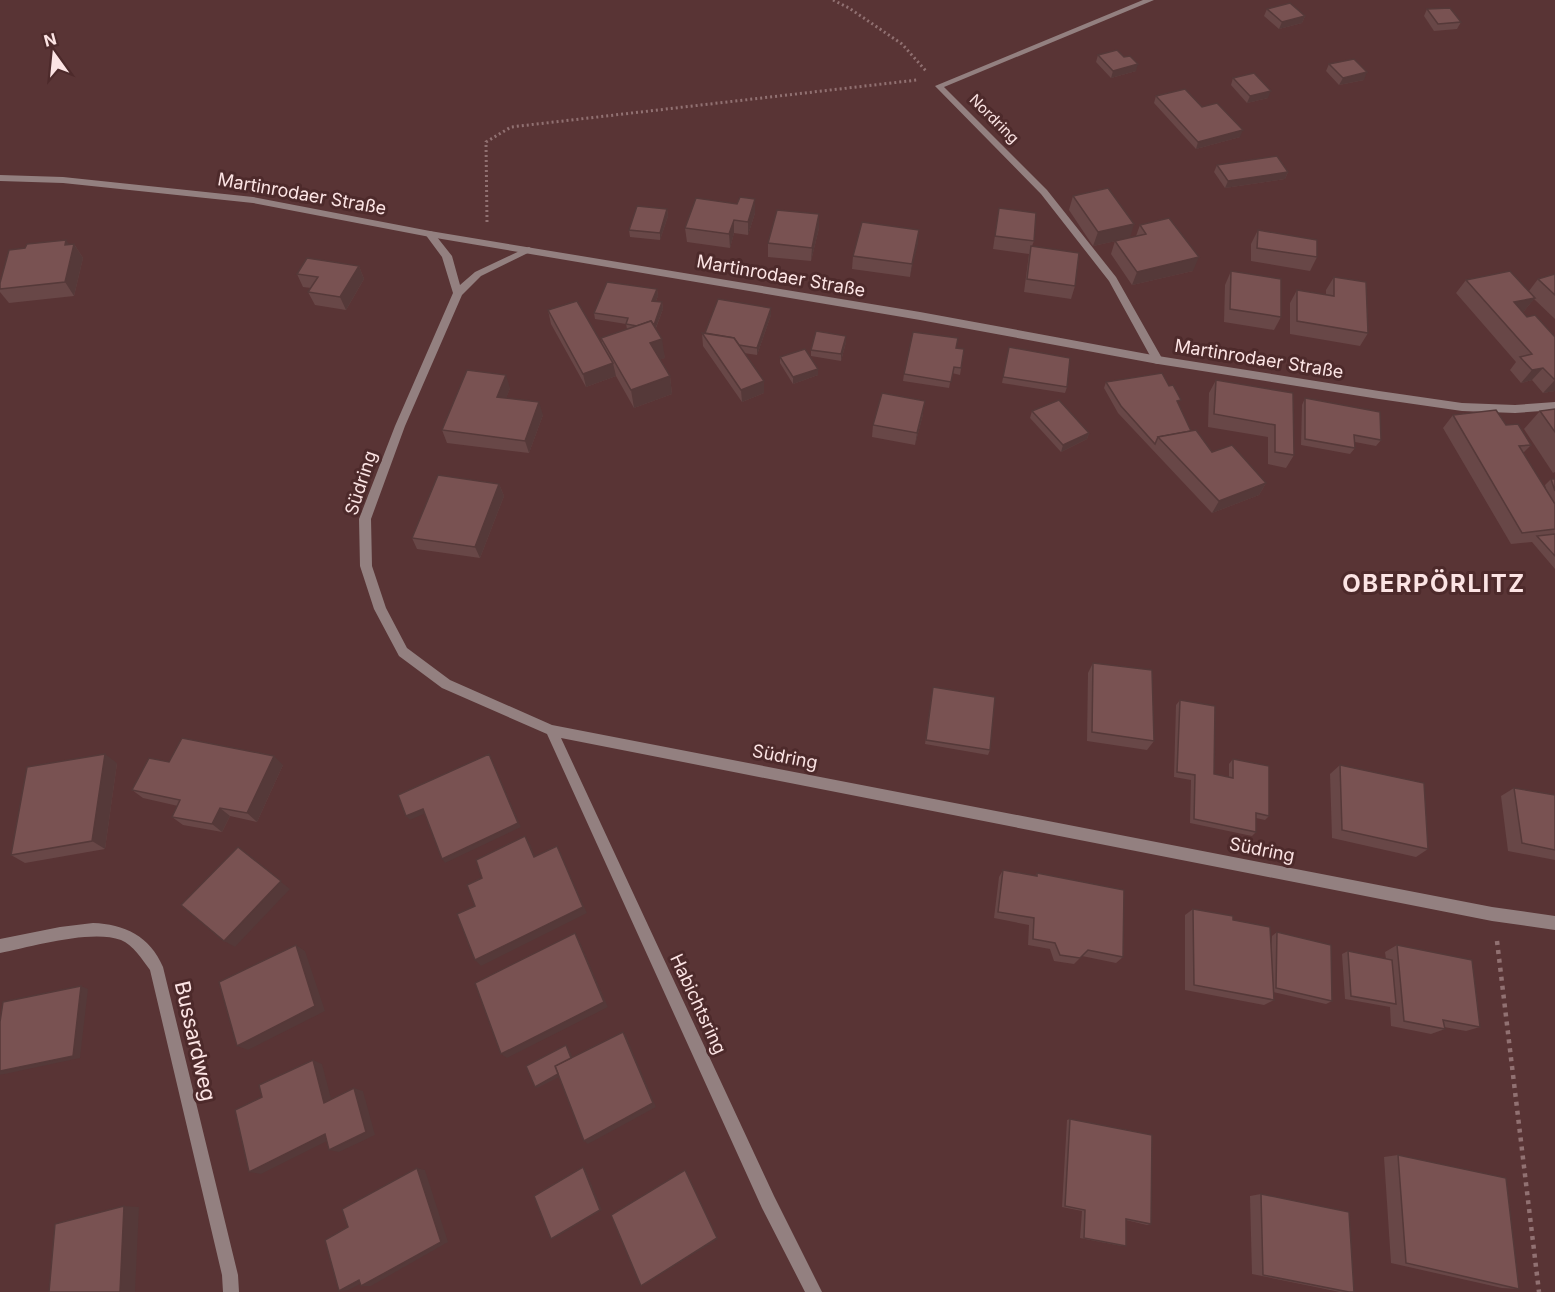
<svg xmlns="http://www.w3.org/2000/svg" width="1555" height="1292" viewBox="0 0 1555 1292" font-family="Inter,sans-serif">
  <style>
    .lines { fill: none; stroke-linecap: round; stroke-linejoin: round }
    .path-far1 { stroke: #917172; stroke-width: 3; stroke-dasharray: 2 3; stroke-linecap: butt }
    .path { stroke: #917172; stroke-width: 4.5; stroke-dasharray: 4 5; stroke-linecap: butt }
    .minor { fill: #938080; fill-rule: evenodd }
    .tertiary { fill: #938080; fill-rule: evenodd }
    .wall { fill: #684747 }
    .shaded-wall { fill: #553939 }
    .building { fill: #795252; stroke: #553939; stroke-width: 1.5 }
    .labels { text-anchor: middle; stroke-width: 6; stroke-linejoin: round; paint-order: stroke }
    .far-street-label { font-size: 15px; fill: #fce4e4; stroke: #4d2a2b }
    .street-label { font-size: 18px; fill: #fce4e4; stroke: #4d2a2b }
    .near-street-label { font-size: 21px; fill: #fce4e4; stroke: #4d2a2b }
    .district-label { font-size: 24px; font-weight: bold; letter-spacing: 1.5px; fill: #fce4e4; stroke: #4d2a2b }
  </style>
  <rect width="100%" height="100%" fill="#593435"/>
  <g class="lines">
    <g class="path-far1">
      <polyline points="833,0 849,8 902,44 927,72"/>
      <polyline points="487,222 486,142 511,127 917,80"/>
    </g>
    <polyline class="path" points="1497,941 1539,1292"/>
    <g class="minor">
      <polygon points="1143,0 1154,0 944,87 1047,190 1116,277 1163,360 1158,364 1154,363 1109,281 1041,194 935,86"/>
      <polygon points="430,231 433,232 452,256 460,285 475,272 526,248 529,247 534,250 481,276 462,295 405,426 371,519 372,566 386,608 407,648 450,680 552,725 1492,907 1555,916 1555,930 1492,921 561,738 774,1196 822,1292 805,1292 762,1208 547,734 442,688 399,656 374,609 360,566 359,519 395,426 453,293 442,257 425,234"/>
      <path d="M93,923C124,924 150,936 163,967L238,1275L239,1292H223L222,1275L150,970C142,959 133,945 121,940C91,929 31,947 0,953V939L60,927Z"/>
    </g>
    <polygon class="tertiary" points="0,175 63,177 253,197 430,231 920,312 1158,356 1379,391 1462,403 1515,405 1555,402 1555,410 1515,413 1462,411 1379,399 1158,364 920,320 430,237 253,203 63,183 0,181"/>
  </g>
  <g class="wall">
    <polygon points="1267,9 1305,16 1302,23 1279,29 1264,16"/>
    <polygon points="1427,9 1461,22 1457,29 1434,31 1424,16"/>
    <polygon points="1098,55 1136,71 1111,78 1096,62"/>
    <polygon points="1329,64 1364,80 1339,85 1326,71"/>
    <polygon points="1233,78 1268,98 1247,103 1231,85"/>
    <polygon points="1156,96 1202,107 1240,137 1196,149 1154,103"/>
    <polygon points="1217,165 1288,172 1285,179 1225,188 1214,172"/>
    <polygon points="1073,196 1130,238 1136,236 1140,225 1193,271 1132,285 1111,254 1115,241 1120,240 1093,246 1069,210"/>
    <polygon points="999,208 1034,241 1032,246 1075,286 1071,299 1024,292 1029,254 993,249"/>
    <polygon points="667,209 668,216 660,240 630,237 629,230"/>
    <polygon points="755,213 748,235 734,233 730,248 687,242 685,228"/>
    <polygon points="819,228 811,261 768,257 768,243"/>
    <polygon points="919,230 910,277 852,269 853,256"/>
    <polygon points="1258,230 1317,257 1310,271 1251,261 1251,244"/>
    <polygon points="74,244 83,258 74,296 9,303 0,292 0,283 70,245"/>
    <polygon points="359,266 364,279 346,310 315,305 308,292 311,288 303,287 297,274"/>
    <polygon points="1231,271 1281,317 1274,330 1224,322 1225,285"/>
    <polygon points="1555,274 1555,319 1534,299 1524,311 1522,312 1527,317 1555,337 1555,391 1543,393 1532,380 1521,383 1510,370 1516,362 1456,293 1466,280 1529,291 1538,279"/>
    <polygon points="1334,277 1368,333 1360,346 1290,334 1290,303 1297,290 1326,295 1326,290"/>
    <polygon points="657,289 658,296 656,301 662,302 663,309 656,328 665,358 660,359 670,376 672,394 634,408 616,376 586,387 551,324 548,310 602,344 601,338 627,329 626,324 595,319 594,313"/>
    <polygon points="771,315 757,355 744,353 764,381 764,393 742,402 703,346 702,333 705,333"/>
    <polygon points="846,336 846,342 841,361 811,356 811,350"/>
    <polygon points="1009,347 1067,387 1065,393 1002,383"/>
    <polygon points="956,348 964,349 960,375 952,373 949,388 903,381 904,374"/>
    <polygon points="780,357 818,375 793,384 780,363"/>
    <polygon points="1216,380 1293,393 1294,455 1286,468 1268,464 1268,437 1208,427 1209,393"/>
    <polygon points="1106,382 1178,405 1191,431 1212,452 1266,483 1259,495 1212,513 1118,413 1104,388"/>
    <polygon points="510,388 506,398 543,415 529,453 447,443 442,430"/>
    <polygon points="1305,398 1381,440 1376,446 1355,442 1355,448 1350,454 1301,445 1302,405"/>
    <polygon points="1555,409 1555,472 1553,473 1524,429 1540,411"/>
    <polygon points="1032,411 1089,433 1087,439 1061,452 1030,418"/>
    <polygon points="923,414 915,445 872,437 873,425"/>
    <polygon points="1453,415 1506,425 1531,445 1523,453 1547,492 1545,485 1551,479 1555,479 1555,569 1532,542 1511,544 1443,428"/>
    <polygon points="499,484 504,496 480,558 417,549 412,538"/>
    <polygon points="1093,663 1154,741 1147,750 1087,741 1088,673"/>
    <polygon points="933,687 990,750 988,755 925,744"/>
    <polygon points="1180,700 1214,774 1229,777 1229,764 1233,759 1269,816 1265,820 1256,818 1256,832 1252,836 1190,823 1191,780 1174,777 1176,705"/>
    <polygon points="169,762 283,765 257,822 230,816 222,832 183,825 172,817 178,806 143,798 132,790"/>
    <polygon points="117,763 105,849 25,863 11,855"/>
    <polygon points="1340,765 1428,849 1416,857 1332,838 1330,774"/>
    <polygon points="1514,788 1555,795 1555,860 1508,851 1501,796"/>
    <polygon points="1003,870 1035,876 1037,873 1123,957 1116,963 1082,956 1074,964 1054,961 1050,949 1028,945 1029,925 994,918 999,877"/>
    <polygon points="1193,909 1233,920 1271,951 1272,936 1277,932 1332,1001 1326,1004 1273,992 1274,1000 1264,1005 1185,990 1185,915"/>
    <polygon points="1397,945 1480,1027 1466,1031 1444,1027 1445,1029 1431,1034 1391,1026 1390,1007 1345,999 1342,954 1348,951 1386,959 1385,952"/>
    <polygon points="1070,1119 1151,1224 1147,1225 1126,1220 1126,1246 1122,1246 1080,1238 1082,1211 1062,1207 1067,1120"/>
    <polygon points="1398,1155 1519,1289 1502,1288 1391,1263 1384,1157"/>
    <polygon points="1261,1194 1354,1292 1340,1292 1252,1274 1250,1196"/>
  </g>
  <g class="shaded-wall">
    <polygon points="1305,16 1302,23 1279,29 1282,22"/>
    <polygon points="1138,64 1136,71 1111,78 1113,71"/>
    <polygon points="1367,72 1364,80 1339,85 1343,78"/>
    <polygon points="1271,91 1268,98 1247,103 1250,96"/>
    <polygon points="1243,130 1240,137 1196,149 1198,142"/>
    <polygon points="1288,172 1285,179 1225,188 1228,181"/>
    <polygon points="755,199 755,213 748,235 748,222"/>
    <polygon points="667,209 668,216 660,240 660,233"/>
    <polygon points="819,214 819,228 811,261 812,248"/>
    <polygon points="734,220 734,233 730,248 729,234"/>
    <polygon points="1134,224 1130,238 1093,246 1098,232"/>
    <polygon points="919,230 918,244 910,277 912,264"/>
    <polygon points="66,240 73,249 74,244 83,258 74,296 65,282 65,245"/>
    <polygon points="1199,257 1193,271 1132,285 1137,272"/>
    <polygon points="359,266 364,279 346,310 340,297"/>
    <polygon points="657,289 658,296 653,308 652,301"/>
    <polygon points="1535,298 1524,311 1504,316 1514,302"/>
    <polygon points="662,302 663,309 653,335 653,328"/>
    <polygon points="771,308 771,315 757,355 757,348"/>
    <polygon points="846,336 846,342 841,361 841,354"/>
    <polygon points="662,339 665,358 653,362 650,343"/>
    <polygon points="613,363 616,376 586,387 583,374"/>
    <polygon points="1543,368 1532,380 1521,383 1532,370"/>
    <polygon points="818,369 818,375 793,384 793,377"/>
    <polygon points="506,375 510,388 502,410 497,397"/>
    <polygon points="670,376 672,394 634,408 631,390"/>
    <polygon points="1555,380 1555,391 1543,393 1554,381"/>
    <polygon points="764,381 764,393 742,402 741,390"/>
    <polygon points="925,401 923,414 915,445 917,433"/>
    <polygon points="539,402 543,415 529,453 525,441"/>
    <polygon points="1089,433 1087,439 1061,452 1063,445"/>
    <polygon points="1266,483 1259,495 1212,513 1219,501"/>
    <polygon points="499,484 504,496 480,558 475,547"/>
    <polygon points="105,754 117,763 105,849 92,841"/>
    <polygon points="489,754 521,827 445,863 442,859"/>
    <polygon points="274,756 283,765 257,822 247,813"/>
    <polygon points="220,808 230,816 222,832 212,824"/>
    <polygon points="423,809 426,813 410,820 406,816"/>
    <polygon points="525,836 530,844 539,865 534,857"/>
    <polygon points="557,846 587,913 481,966 475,960"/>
    <polygon points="238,847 290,889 235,947 224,941"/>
    <polygon points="575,933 579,940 608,1007 507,1058 501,1054"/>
    <polygon points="296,945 305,951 325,1011 248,1050 237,1046"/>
    <polygon points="81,986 88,989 80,1058 0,1075 0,1071"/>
    <polygon points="623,1032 626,1036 656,1107 588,1144 584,1141"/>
    <polygon points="566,1045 568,1047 575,1063 561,1076 537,1088 535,1087"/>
    <polygon points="313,1060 322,1064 333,1106 324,1103"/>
    <polygon points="354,1088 363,1091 375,1135 339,1152 329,1150"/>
    <polygon points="325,1134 335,1137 261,1174 249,1172"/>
    <polygon points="583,1167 585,1169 602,1210 553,1239 551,1239"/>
    <polygon points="417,1168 425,1170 448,1242 371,1286 361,1286"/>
    <polygon points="685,1170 718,1239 641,1286"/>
    <polygon points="124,1206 139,1207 135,1292 120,1292"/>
    <polygon points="369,1279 349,1290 339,1291 359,1280"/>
  </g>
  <g class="building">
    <polygon points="1290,3 1305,16 1282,22 1267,9"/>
    <polygon points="1450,8 1461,22 1438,24 1427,9"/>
    <polygon points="1117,50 1124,57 1130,56 1138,64 1113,71 1098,55"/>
    <polygon points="1354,59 1367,72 1343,78 1329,64"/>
    <polygon points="1254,73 1271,91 1250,96 1233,78"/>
    <polygon points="1185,89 1202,107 1217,103 1243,130 1198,142 1156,96"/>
    <polygon points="1277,156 1288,172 1228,181 1217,165"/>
    <polygon points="1108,188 1134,224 1098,232 1073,196"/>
    <polygon points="740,197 755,199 748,222 734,220 729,234 685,228 696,198 737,204"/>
    <polygon points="637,206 667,209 660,233 629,230"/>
    <polygon points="999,208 1036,213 1034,241 995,236"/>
    <polygon points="777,210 819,214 812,248 768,243"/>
    <polygon points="1169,218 1199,257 1137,272 1115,241 1146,234 1140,225"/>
    <polygon points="862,222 919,230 912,264 853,256"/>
    <polygon points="1258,230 1317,240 1317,257 1257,248"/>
    <polygon points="66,240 65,245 74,244 65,282 0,289 0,283 9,250 25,248 27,244"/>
    <polygon points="1031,246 1079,253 1075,286 1027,279"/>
    <polygon points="307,258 359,266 340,297 308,292 318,277 297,274"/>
    <polygon points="1231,271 1281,279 1281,317 1230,309"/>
    <polygon points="1510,271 1535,298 1514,302 1527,317 1535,315 1555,337 1555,380 1543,368 1532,370 1520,357 1532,354 1466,280"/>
    <polygon points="1555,274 1555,295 1538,279"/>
    <polygon points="1334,277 1366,282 1368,333 1297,321 1297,290 1334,296"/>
    <polygon points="607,282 657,289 652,301 662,302 654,325 651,321 637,326 626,324 628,318 594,313"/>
    <polygon points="718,299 771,308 757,348 739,345 734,338 705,333"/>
    <polygon points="577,301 613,363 583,374 548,310"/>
    <polygon points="651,321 662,339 650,343 670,376 631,390 601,338"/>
    <polygon points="816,331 846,336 841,354 811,350"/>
    <polygon points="913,332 958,338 956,348 964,349 961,368 954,367 951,382 904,374"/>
    <polygon points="702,333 734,338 764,381 741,390"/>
    <polygon points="1009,347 1070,358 1067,387 1003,377"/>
    <polygon points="805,349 818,369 793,377 780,357"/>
    <polygon points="467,370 506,375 497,397 539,402 525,441 442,430"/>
    <polygon points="1162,373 1169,386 1173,385 1181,400 1177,401 1191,431 1158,437 1155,444 1121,406 1106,382"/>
    <polygon points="1216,380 1293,393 1294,455 1275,452 1275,425 1214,414"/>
    <polygon points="882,393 925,401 917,433 873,425"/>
    <polygon points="1305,398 1380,412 1381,440 1354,435 1355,448 1305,439"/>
    <polygon points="1059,400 1089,433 1063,445 1032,411"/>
    <polygon points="1555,409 1555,432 1540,411"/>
    <polygon points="1496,410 1506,425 1518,424 1531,445 1519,446 1555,504 1555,529 1522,533 1453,415"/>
    <polygon points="1196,430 1212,452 1232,445 1266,483 1219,501 1158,437"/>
    <polygon points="438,475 499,484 475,547 412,538"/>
    <polygon points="1551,479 1555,479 1555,491"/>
    <polygon points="1555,534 1555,556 1537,536"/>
    <polygon points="1093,663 1152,670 1154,741 1092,732"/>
    <polygon points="933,687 995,697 990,750 926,740"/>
    <polygon points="1180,700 1215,706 1214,774 1233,778 1233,759 1269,766 1269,816 1256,813 1256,832 1194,819 1195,775 1177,772"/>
    <polygon points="182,738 274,756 247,813 220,808 212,824 172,817 180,800 132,790 149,758 169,762"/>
    <polygon points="105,754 92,841 11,855 27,767"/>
    <polygon points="489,754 518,823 442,859 423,809 406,816 398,795"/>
    <polygon points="1340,765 1424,783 1428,849 1342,830"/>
    <polygon points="1514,788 1555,795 1555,850 1522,843"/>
    <polygon points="525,836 534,857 557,846 583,907 475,960 457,914 475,906 467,885 482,878 476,860"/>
    <polygon points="238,847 281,881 224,941 181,905"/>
    <polygon points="1003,870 1037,876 1037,873 1124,890 1123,957 1088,950 1080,958 1060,955 1055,943 1033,939 1034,918 998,912"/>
    <polygon points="1193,909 1233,916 1233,920 1270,927 1274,1000 1194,985"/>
    <polygon points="1277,932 1331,945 1332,1001 1276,988"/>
    <polygon points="575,933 604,1002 501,1054 475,983"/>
    <polygon points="296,945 315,1006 237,1046 219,982"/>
    <polygon points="1397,945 1472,960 1480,1027 1443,1020 1445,1029 1404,1021"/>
    <polygon points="1348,951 1392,960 1396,1004 1351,996"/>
    <polygon points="81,986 73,1056 0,1071 0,1022 3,1002"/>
    <polygon points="623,1032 653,1103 584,1141 555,1066"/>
    <polygon points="566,1045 571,1058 555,1066 558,1074 535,1087 526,1066"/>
    <polygon points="313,1060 324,1103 354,1088 366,1132 329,1150 325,1134 249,1172 235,1110 262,1097 259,1085"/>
    <polygon points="1070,1119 1152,1135 1151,1224 1126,1219 1126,1246 1084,1238 1085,1210 1065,1206"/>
    <polygon points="1398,1155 1506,1178 1519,1289 1406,1263"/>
    <polygon points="583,1167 600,1210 551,1239 534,1196"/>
    <polygon points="417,1168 441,1242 361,1286 359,1280 339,1291 325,1240 348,1227 342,1209"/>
    <polygon points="685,1170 717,1238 641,1286 611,1215"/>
    <polygon points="1261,1194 1349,1212 1354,1292 1349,1292 1263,1275"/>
    <polygon points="124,1206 120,1292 49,1292 55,1224"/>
  </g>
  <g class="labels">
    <g class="far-street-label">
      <text transform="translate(994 119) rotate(45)" y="5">Nordring</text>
    </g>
    <g class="street-label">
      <text transform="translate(302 194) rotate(10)" y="6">Martinrodaer Straße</text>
      <text transform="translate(781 276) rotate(10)" y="6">Martinrodaer Straße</text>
      <text transform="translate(1259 359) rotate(9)" y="6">Martinrodaer Straße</text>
      <text transform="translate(361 483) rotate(-72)" y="6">Südring</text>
      <text transform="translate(785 757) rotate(11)" y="6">Südring</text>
      <text transform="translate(1262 850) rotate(11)" y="6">Südring</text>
      <text transform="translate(698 1004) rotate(65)" y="6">Habichtsring</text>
    </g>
    <g class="near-street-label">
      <text transform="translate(195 1041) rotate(77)" y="7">Bussardweg</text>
    </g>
    <g class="district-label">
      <text x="1434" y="592">OBERPÖRLITZ</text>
    </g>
  </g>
  <g transform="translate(54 54) rotate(345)" stroke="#4d2a2b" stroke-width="4.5" paint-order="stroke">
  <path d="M0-4.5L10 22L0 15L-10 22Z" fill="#fce4e4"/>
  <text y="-9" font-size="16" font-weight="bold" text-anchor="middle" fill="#fce4e4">N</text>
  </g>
</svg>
